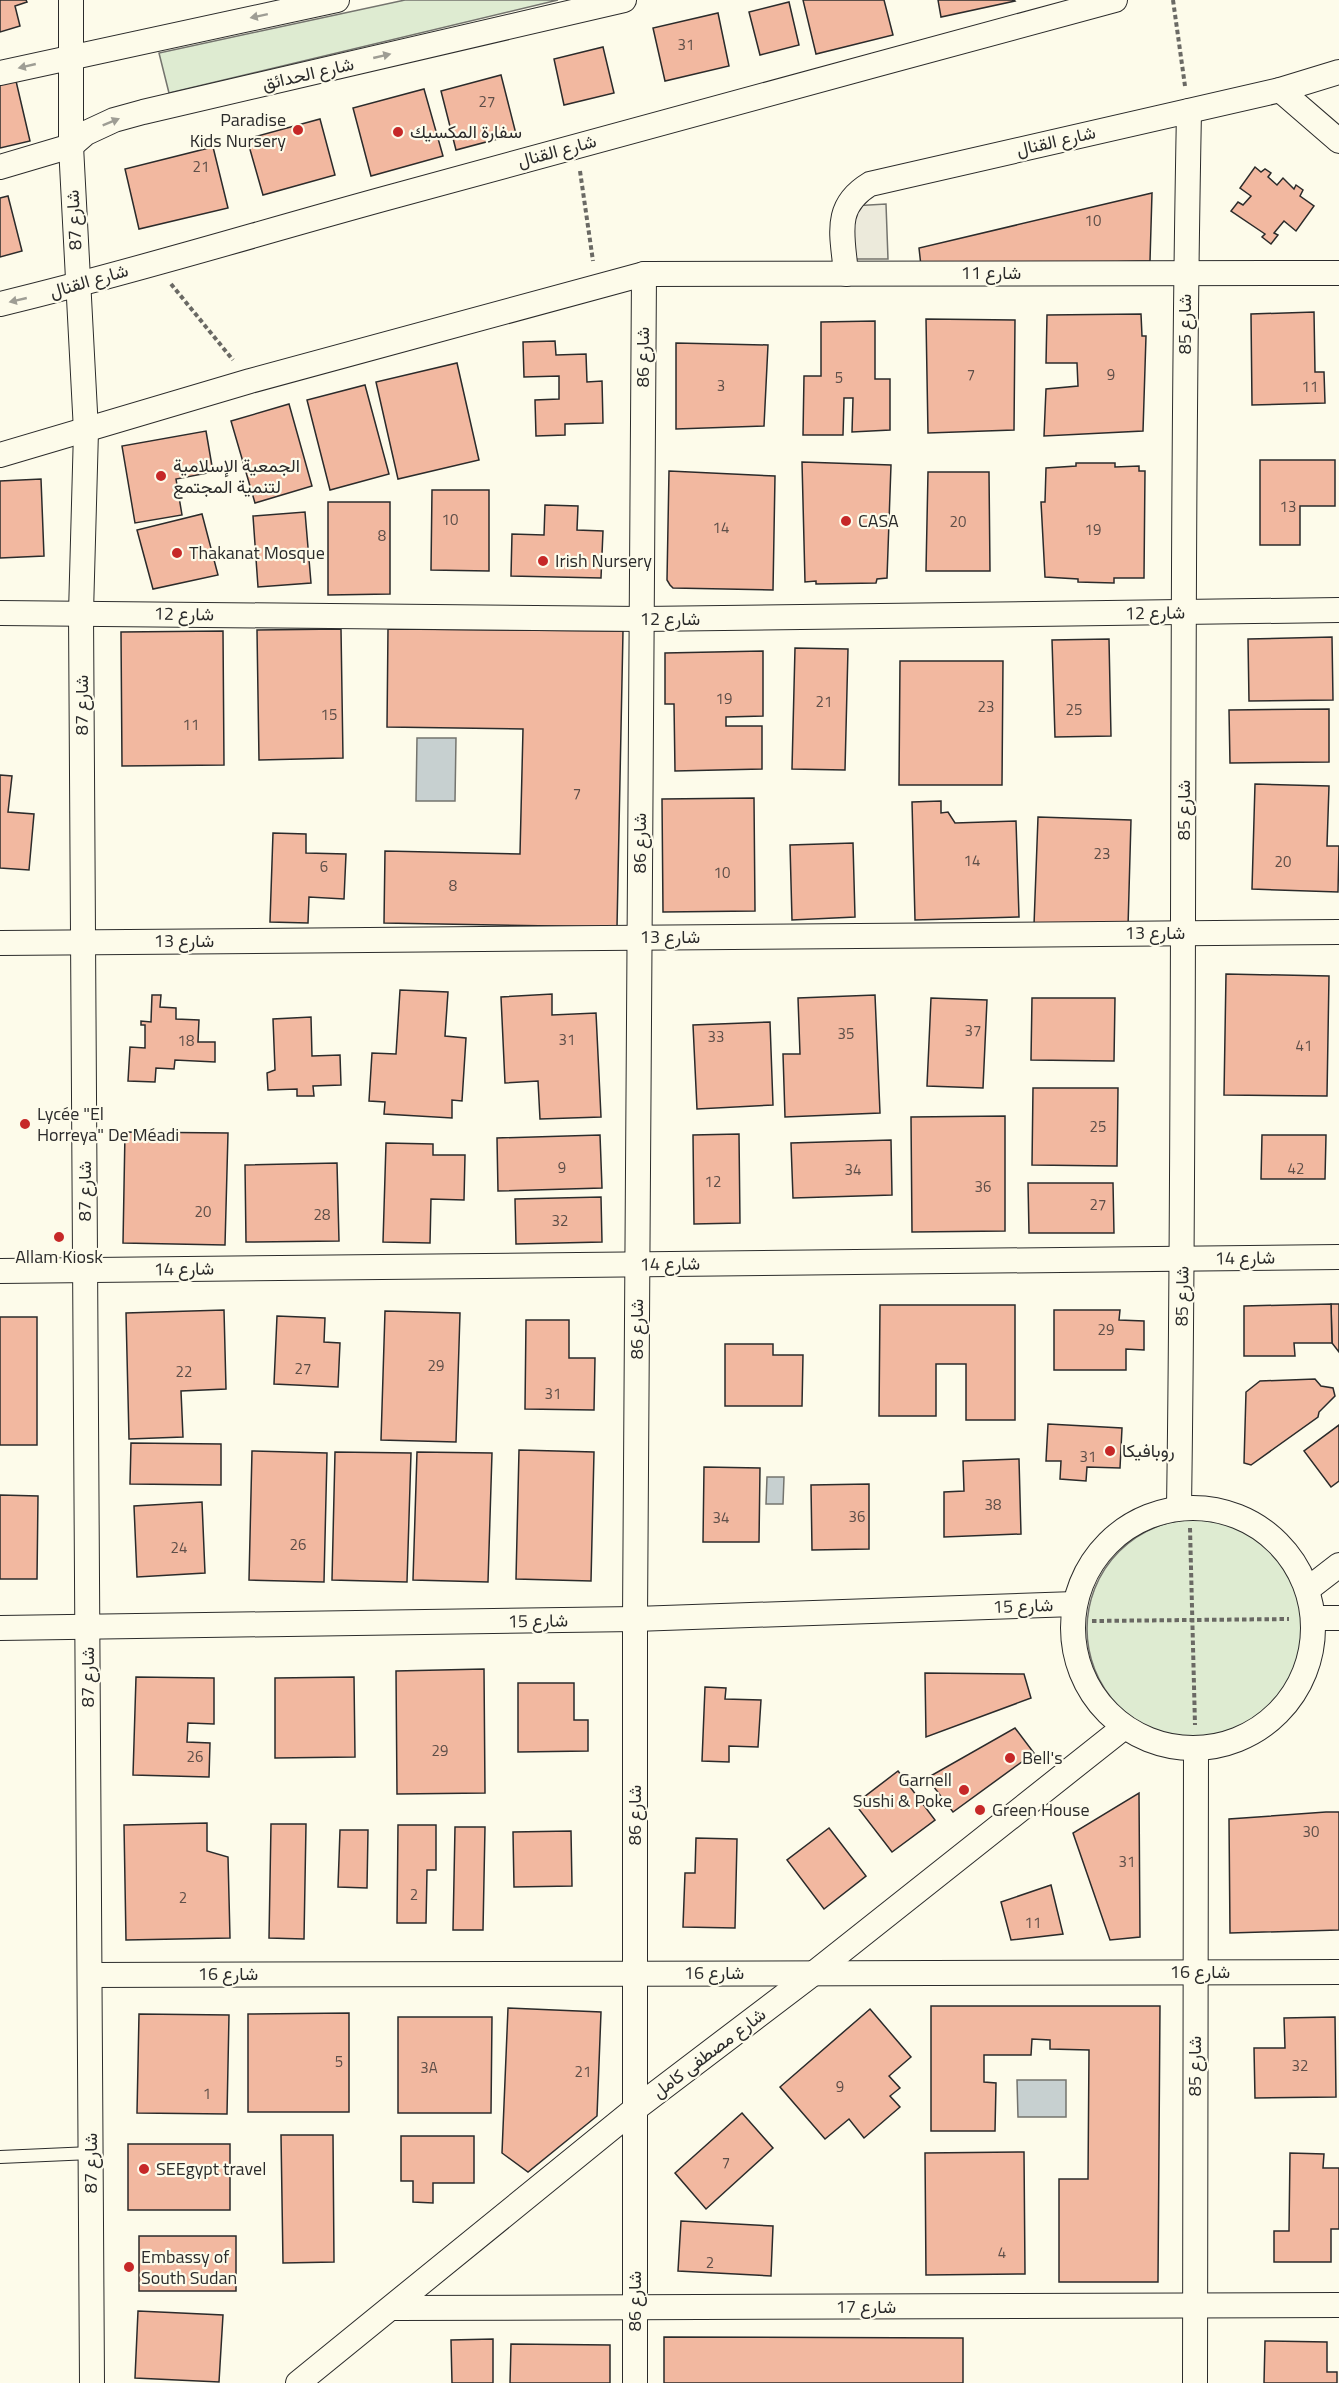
<svg xmlns="http://www.w3.org/2000/svg" width="1339" height="2383" viewBox="0 0 1339 2383" font-family="'Titillium Web',Vazirmatn,sans-serif">
  <style>
    .green { fill: #deebd1; stroke: #74746e; stroke-width: 1.5 }
    .parking { fill: #eceadb; stroke: #74746e; stroke-width: 1.5 }
    .water { fill: #c7d0d0; stroke: #74746e; stroke-width: 1.5 }
    .building { fill: #f2b8a0; stroke: #2b2b2b; stroke-width: 1.5 }
    .lines { fill: none; stroke-linecap: round; stroke-linejoin: round }
    .service-casing { stroke: #2b2b2b; stroke-width: 14 }
    .minor-casing { stroke: #2b2b2b; stroke-width: 26 }
    .path { stroke: #6a6964; stroke-width: 4; stroke-dasharray: 4.5 3; stroke-linecap: butt }
    .service { stroke: #fdfbea; stroke-width: 12 }
    .minor { stroke: #fdfbea; stroke-width: 24 }
    .oneway { fill: #9e9d94 }
    .poi-dot { fill: #c62828; stroke: #fdfbea; stroke-width: 2 }
    .labels { text-anchor: middle; stroke-width: 4.5; stroke-linejoin: round; paint-order: stroke }
    .number-label { font-size: 15px; fill: #5d4e48 }
    .street-label { font-size: 18px; fill: #2b2b2b; stroke: #fdfbea }
    .poi-label { font-size: 18px; fill: #2b2b2b; stroke: #fdfbea; text-anchor: start }
  </style>
  <rect width="100%" height="100%" fill="#fdfbea"/>
  <g class="green">
    <polygon points="405,0 558,0 169,93 159,53"/>
    <circle cx="1197" cy="1629" r="110"/>
  </g>
  <polygon class="parking" points="886,204 888,259 852,259 852,206"/>
  <g class="water">
    <polygon points="417,738 456,738 455,801 416,801"/>
    <polygon points="767,1477 784,1477 783,1504 766,1504"/>
    <polygon points="1017,2080 1066,2080 1066,2117 1018,2117"/>
  </g>
  <g class="building">
    <polygon points="0,0 26,0 27,2 15,6 20,26 0,32"/>
    <polygon points="803,0 884,0 893,35 816,54"/>
    <polygon points="938,0 1014,0 1015,1 941,17"/>
    <polygon points="789,2 799,45 760,55 749,12"/>
    <polygon points="718,13 729,66 665,81 653,28"/>
    <polygon points="603,47 614,93 564,105 554,59"/>
    <polygon points="501,75 516,134 456,150 441,91"/>
    <polygon points="16,81 30,141 0,148 0,85"/>
    <polygon points="424,89 443,156 371,176 353,108"/>
    <polygon points="320,119 335,175 263,195 247,139"/>
    <polygon points="213,147 228,208 139,229 125,169"/>
    <polygon points="1255,167 1261,172 1265,169 1271,173 1268,177 1277,185 1283,178 1294,189 1296,185 1303,190 1300,196 1314,206 1296,231 1284,221 1274,233 1278,235 1271,244 1262,237 1265,234 1231,211 1238,202 1243,205 1251,196 1240,188"/>
    <polygon points="1152,193 1150,261 921,266 919,248"/>
    <polygon points="8,196 22,251 0,257 0,198"/>
    <polygon points="1314,312 1315,372 1324,372 1325,403 1252,405 1251,314"/>
    <polygon points="1141,314 1142,336 1146,336 1143,431 1044,436 1046,389 1078,386 1077,363 1046,363 1047,315"/>
    <polygon points="926,319 1015,320 1014,430 928,433"/>
    <polygon points="875,321 875,379 890,379 890,430 852,432 853,398 844,398 843,435 803,435 804,376 821,376 821,322"/>
    <polygon points="555,341 556,355 586,354 587,382 602,381 603,423 565,424 565,435 536,436 535,400 559,399 559,376 524,377 523,342"/>
    <polygon points="676,343 768,345 764,426 676,429"/>
    <polygon points="457,363 479,460 398,479 376,382"/>
    <polygon points="365,385 389,474 330,490 307,400"/>
    <polygon points="289,404 312,486 255,503 231,421"/>
    <polygon points="206,431 213,472 176,479 182,515 135,523 122,446"/>
    <polygon points="1260,460 1335,460 1335,506 1300,506 1300,545 1260,545"/>
    <polygon points="802,462 891,465 887,578 877,579 876,583 816,584 816,581 805,582"/>
    <polygon points="1076,463 1115,463 1115,467 1139,466 1139,471 1145,471 1144,578 1114,578 1114,583 1078,582 1078,579 1045,577 1041,502 1045,502 1046,468 1076,466"/>
    <polygon points="669,471 775,476 773,590 673,588 670,585 667,580"/>
    <polygon points="928,472 989,472 990,571 926,571"/>
    <polygon points="41,479 44,556 0,558 0,481"/>
    <polygon points="432,490 489,490 489,571 431,570"/>
    <polygon points="328,502 390,502 390,594 328,595"/>
    <polygon points="545,505 578,506 577,530 603,531 601,578 511,576 512,534 544,535"/>
    <polygon points="305,512 311,583 258,587 253,516"/>
    <polygon points="202,514 218,575 153,589 137,530"/>
    <polygon points="341,629 343,758 259,760 257,630"/>
    <polygon points="388,629 623,631 617,927 384,923 385,851 520,854 523,729 387,727"/>
    <polygon points="223,631 224,765 122,766 121,632"/>
    <polygon points="1332,637 1333,700 1249,701 1248,639"/>
    <polygon points="1109,639 1111,736 1055,737 1052,640"/>
    <polygon points="795,648 848,649 845,770 792,769"/>
    <polygon points="763,651 763,716 726,717 726,726 762,726 762,769 675,771 674,704 665,704 665,653"/>
    <polygon points="900,661 1003,661 1002,785 899,785"/>
    <polygon points="1329,709 1329,762 1230,763 1229,710"/>
    <polygon points="0,775 12,776 8,812 34,814 29,870 0,868"/>
    <polygon points="1255,784 1329,786 1327,846 1339,846 1338,892 1252,889"/>
    <polygon points="754,798 755,911 663,912 662,799"/>
    <polygon points="941,801 941,813 948,812 955,823 1016,821 1019,917 915,920 912,802"/>
    <polygon points="1038,817 1131,820 1128,927 1034,925"/>
    <polygon points="273,833 306,834 306,853 346,854 344,899 309,897 308,923 270,922"/>
    <polygon points="853,843 855,917 792,920 790,845"/>
    <polygon points="1226,974 1329,976 1327,1096 1224,1095"/>
    <polygon points="400,990 448,992 445,1036 466,1038 462,1101 452,1100 452,1118 384,1114 385,1102 369,1101 372,1053 396,1054"/>
    <polygon points="552,994 552,1015 596,1013 601,1117 540,1119 538,1081 505,1083 501,997"/>
    <polygon points="152,995 161,995 160,1007 176,1008 176,1019 199,1020 198,1042 215,1042 215,1062 175,1060 174,1069 156,1068 155,1082 128,1081 130,1047 145,1048 145,1025 141,1025 141,1021 151,1022"/>
    <polygon points="875,995 880,1113 785,1117 783,1054 800,1054 798,998"/>
    <polygon points="931,998 987,1000 983,1088 927,1086"/>
    <polygon points="1032,998 1115,998 1114,1061 1031,1060"/>
    <polygon points="311,1017 312,1056 340,1055 341,1085 313,1086 314,1096 297,1096 297,1089 268,1090 267,1073 275,1070 273,1019"/>
    <polygon points="770,1022 773,1105 697,1109 693,1025"/>
    <polygon points="1033,1088 1118,1088 1117,1166 1032,1165"/>
    <polygon points="1005,1116 1005,1231 912,1232 911,1117"/>
    <polygon points="125,1132 228,1133 225,1245 123,1243"/>
    <polygon points="739,1134 740,1223 694,1224 693,1135"/>
    <polygon points="600,1135 602,1188 498,1191 497,1138"/>
    <polygon points="1262,1135 1326,1135 1325,1179 1261,1179"/>
    <polygon points="891,1140 892,1195 793,1198 791,1143"/>
    <polygon points="386,1143 433,1144 433,1155 465,1155 464,1200 431,1199 430,1243 383,1242"/>
    <polygon points="337,1163 339,1241 246,1242 245,1165"/>
    <polygon points="1028,1183 1113,1183 1114,1233 1029,1233"/>
    <polygon points="601,1197 602,1242 516,1244 515,1199"/>
    <polygon points="1331,1304 1339,1304 1339,1352 1332,1343"/>
    <polygon points="1331,1304 1332,1343 1294,1343 1295,1356 1244,1356 1244,1306"/>
    <polygon points="880,1305 1015,1305 1015,1420 966,1420 966,1364 936,1364 936,1416 879,1416"/>
    <polygon points="224,1310 226,1389 181,1391 183,1437 129,1439 126,1313"/>
    <polygon points="1054,1310 1120,1310 1119,1320 1144,1321 1144,1350 1126,1349 1126,1370 1054,1370"/>
    <polygon points="385,1311 460,1313 456,1442 381,1440"/>
    <polygon points="277,1316 325,1318 324,1342 340,1343 338,1387 274,1384"/>
    <rect x="0" y="1317" width="37" height="128"/>
    <polygon points="526,1320 569,1320 569,1358 595,1358 594,1410 525,1409"/>
    <polygon points="725,1344 773,1344 773,1355 803,1355 802,1406 725,1406"/>
    <polygon points="1315,1379 1321,1386 1333,1388 1335,1396 1319,1412 1318,1417 1251,1465 1244,1463 1246,1392 1260,1381"/>
    <polygon points="1048,1424 1122,1428 1120,1468 1087,1467 1086,1481 1060,1479 1061,1461 1046,1461"/>
    <polygon points="1339,1425 1339,1481 1331,1487 1304,1451"/>
    <polygon points="131,1443 221,1444 221,1485 130,1484"/>
    <polygon points="519,1450 594,1452 591,1581 516,1579"/>
    <polygon points="252,1451 327,1453 324,1582 249,1580"/>
    <polygon points="335,1452 411,1453 407,1582 332,1580"/>
    <polygon points="417,1452 492,1453 488,1582 413,1580"/>
    <polygon points="1019,1459 1021,1534 944,1537 944,1492 964,1491 963,1461"/>
    <polygon points="704,1467 760,1468 759,1542 703,1542"/>
    <polygon points="869,1484 869,1549 812,1550 811,1485"/>
    <polygon points="0,1495 38,1496 37,1579 0,1579"/>
    <polygon points="202,1502 205,1573 137,1577 134,1506"/>
    <polygon points="484,1669 485,1793 397,1794 396,1671"/>
    <polygon points="925,1673 1024,1674 1031,1698 926,1737"/>
    <polygon points="136,1677 214,1678 214,1724 188,1723 187,1742 210,1743 209,1777 133,1775"/>
    <polygon points="354,1677 355,1757 275,1758 275,1678"/>
    <polygon points="518,1683 574,1683 574,1720 588,1720 588,1751 518,1752"/>
    <polygon points="705,1687 726,1688 725,1699 761,1700 758,1747 729,1746 729,1762 702,1761"/>
    <polygon points="1015,1728 1034,1753 953,1812 927,1778"/>
    <polygon points="898,1771 935,1820 892,1852 855,1804"/>
    <polygon points="1139,1793 1140,1937 1110,1940 1073,1833"/>
    <polygon points="1326,1812 1339,1812 1339,1930 1230,1933 1229,1819"/>
    <polygon points="207,1823 207,1851 228,1857 230,1938 126,1940 124,1825"/>
    <polygon points="271,1824 306,1824 304,1939 269,1938"/>
    <polygon points="398,1825 436,1825 436,1870 427,1870 426,1923 397,1923"/>
    <polygon points="455,1827 485,1827 483,1930 453,1930"/>
    <polygon points="829,1828 866,1876 824,1909 787,1860"/>
    <polygon points="340,1830 368,1830 367,1888 338,1887"/>
    <polygon points="571,1831 572,1886 514,1887 513,1832"/>
    <polygon points="696,1838 737,1839 735,1928 683,1927 685,1873 695,1873"/>
    <polygon points="1051,1885 1063,1934 1011,1940 1001,1902"/>
    <polygon points="931,2006 1160,2006 1158,2282 1059,2282 1059,2179 1088,2179 1089,2050 1050,2049 1050,2040 1032,2039 1031,2055 984,2055 984,2082 996,2083 995,2131 931,2131"/>
    <polygon points="508,2008 601,2012 597,2116 528,2172 502,2153"/>
    <polygon points="870,2009 911,2057 889,2076 900,2088 890,2096 900,2107 864,2138 849,2119 825,2139 780,2087"/>
    <polygon points="349,2013 349,2112 248,2112 248,2014"/>
    <polygon points="139,2014 229,2015 227,2114 137,2113"/>
    <polygon points="398,2017 492,2017 491,2113 398,2113"/>
    <polygon points="1335,2017 1336,2097 1255,2098 1254,2048 1285,2048 1284,2018"/>
    <polygon points="742,2113 773,2148 706,2209 675,2173"/>
    <polygon points="281,2135 333,2135 334,2262 283,2263"/>
    <polygon points="401,2136 474,2136 474,2183 433,2183 433,2203 413,2202 413,2181 401,2181"/>
    <rect x="128" y="2144" width="102" height="66"/>
    <polygon points="1024,2152 1025,2274 926,2275 925,2153"/>
    <polygon points="1290,2153 1324,2154 1323,2168 1339,2168 1339,2229 1331,2229 1331,2262 1274,2262 1274,2231 1289,2231"/>
    <polygon points="681,2221 773,2226 771,2276 678,2271"/>
    <rect x="139" y="2236" width="97" height="55"/>
    <polygon points="138,2311 223,2315 219,2382 135,2378"/>
    <polygon points="664,2337 963,2338 963,2383 664,2383"/>
    <polygon points="493,2339 493,2383 452,2383 451,2340"/>
    <polygon points="1265,2341 1327,2342 1327,2372 1337,2372 1337,2383 1264,2383"/>
    <polygon points="511,2344 610,2345 610,2383 510,2383"/>
  </g>
  <g class="lines">
    <defs>
      <polyline id="service" points="0,2157 91,2153"/>
      <g id="minor">
        <polyline points="71,0 71,146 86,431 81,613 92,2383"/>
        <polyline points="0,73 337,0"/>
        <polyline points="1280,90 1339,141"/>
        <polyline points="0,167 71,146 86,133 114,120 143,112 624,0"/>
        <path d="M846,274C843,236 832,207 870,184L1280,90L1339,72"/>
        <path d="M0,304C134,272 265,231 398,195C637,129 876,65 1115,0"/>
        <polyline points="0,455 250,381 644,274 1339,273"/>
        <polyline points="0,613 642,619 1339,610"/>
        <polyline points="0,943 1339,932"/>
        <polyline points="0,1271 1339,1257"/>
        <circle cx="1193" cy="1628" r="120"/>
        <path d="M1179,1508C1186,1042 1180,577 1189,111"/>
        <polyline points="1308,1589 1339,1565"/>
        <polyline points="1314,1618 1339,1618"/>
        <polyline points="0,1628 635,1619 1075,1604"/>
        <polyline points="90,1975 1339,1972"/>
        <polyline points="393,2308 1339,2305"/>
        <polyline points="298,2383 635,2109 814,1973 1123,1728"/>
        <polyline points="635,2383 635,1619 644,274"/>
        <polyline points="1195,2383 1196,1749"/>
      </g>
    </defs>
    <use href="#service" class="service-casing"/>
    <use href="#minor" class="minor-casing"/>
    <g class="path">
      <polyline points="1173,0 1185,86"/>
      <polyline points="580,171 593,261"/>
      <polyline points="171,284 233,360"/>
      <polyline points="1190,1528 1195,1725"/>
      <polyline points="1092,1621 1289,1619"/>
    </g>
    <use href="#service" class="service"/>
    <use href="#minor" class="minor"/>
  </g>
  <defs><path id="oneway-solid" d="M-6-.8H1V-3.2L6.5 0L1 3.2V.8H-6Z" transform="scale(1.5)"/></defs>
  <g class="oneway">
    <use href="#oneway-solid" transform="translate(259 16) rotate(168)"/>
    <use href="#oneway-solid" transform="translate(382 56) rotate(-13)"/>
    <use href="#oneway-solid" transform="translate(27 66) rotate(167)"/>
    <use href="#oneway-solid" transform="translate(111 122) rotate(-22)"/>
    <use href="#oneway-solid" transform="translate(18 300) rotate(167)"/>
  </g>
  <g class="poi-dot">
    <circle cx="298" cy="130" r="6"/>
    <circle cx="398" cy="132" r="6"/>
    <circle cx="161" cy="476" r="6"/>
    <circle cx="846" cy="521" r="6"/>
    <circle cx="177" cy="553" r="6"/>
    <circle cx="543" cy="561" r="6"/>
    <circle cx="25" cy="1124" r="6"/>
    <circle cx="59" cy="1237" r="6"/>
    <circle cx="1110" cy="1451" r="6"/>
    <circle cx="1010" cy="1758" r="6"/>
    <circle cx="964" cy="1790" r="6"/>
    <circle cx="980" cy="1810" r="6"/>
    <circle cx="144" cy="2169" r="6"/>
    <circle cx="129" cy="2267" r="6"/>
  </g>
  <g class="labels">
    <g class="number-label">
      <text x="686" y="50">31</text>
      <text x="487" y="107">27</text>
      <text x="201" y="172">21</text>
      <text x="1093" y="226">10</text>
      <text x="971" y="380">7</text>
      <text x="1111" y="380">9</text>
      <text x="839" y="383">5</text>
      <text x="721" y="391">3</text>
      <text x="1310" y="392">11</text>
      <text x="1288" y="512">13</text>
      <text x="450" y="525">10</text>
      <text x="958" y="527">20</text>
      <text x="721" y="533">14</text>
      <text x="1093" y="535">19</text>
      <text x="382" y="541">8</text>
      <text x="724" y="704">19</text>
      <text x="824" y="707">21</text>
      <text x="986" y="712">23</text>
      <text x="1074" y="715">25</text>
      <text x="329" y="720">15</text>
      <text x="191" y="730">11</text>
      <text x="577" y="799">7</text>
      <text x="1102" y="859">23</text>
      <text x="972" y="866">14</text>
      <text x="1283" y="867">20</text>
      <text x="324" y="872">6</text>
      <text x="722" y="878">10</text>
      <text x="453" y="891">8</text>
      <text x="973" y="1036">37</text>
      <text x="846" y="1039">35</text>
      <text x="716" y="1042">33</text>
      <text x="567" y="1045">31</text>
      <text x="186" y="1046">18</text>
      <text x="1304" y="1051">41</text>
      <text x="1098" y="1132">25</text>
      <text x="562" y="1173">9</text>
      <text x="1296" y="1174">42</text>
      <text x="853" y="1175">34</text>
      <text x="713" y="1187">12</text>
      <text x="983" y="1192">36</text>
      <text x="1098" y="1210">27</text>
      <text x="203" y="1217">20</text>
      <text x="322" y="1220">28</text>
      <text x="560" y="1226">32</text>
      <text x="1106" y="1335">29</text>
      <text x="436" y="1371">29</text>
      <text x="303" y="1374">27</text>
      <text x="184" y="1377">22</text>
      <text x="553" y="1399">31</text>
      <text x="1088" y="1462">31</text>
      <text x="993" y="1510">38</text>
      <text x="857" y="1522">36</text>
      <text x="721" y="1523">34</text>
      <text x="298" y="1550">26</text>
      <text x="179" y="1553">24</text>
      <text x="440" y="1756">29</text>
      <text x="195" y="1762">26</text>
      <text x="1311" y="1837">30</text>
      <text x="1127" y="1867">31</text>
      <text x="414" y="1900">2</text>
      <text x="183" y="1903">2</text>
      <text x="1033" y="1928">11</text>
      <text x="339" y="2067">5</text>
      <text x="1300" y="2071">32</text>
      <text x="429" y="2073">3A</text>
      <text x="583" y="2077">21</text>
      <text x="840" y="2092">9</text>
      <text x="207" y="2099">1</text>
      <text x="726" y="2168">7</text>
      <text x="1002" y="2258">4</text>
      <text x="710" y="2268">2</text>
    </g>
    <g class="street-label">
      <text transform="translate(308 74) rotate(-13)" y="6">شارع الحدائق</text>
      <text transform="translate(1056 141) rotate(-13)" y="6">شارع القنال</text>
      <text transform="translate(557 151) rotate(-15)" y="6">شارع القنال</text>
      <text transform="translate(74 220) rotate(-93)" y="6">شارع 87</text>
      <text x="991" y="279">شارع 11</text>
      <text transform="translate(89 281) rotate(-16)" y="6">شارع القنال</text>
      <text transform="translate(1185 324) rotate(-90)" y="6">شارع 85</text>
      <text transform="translate(643 357) rotate(-90)" y="6">شارع 86</text>
      <text transform="translate(1155 613) rotate(-1)" y="6">شارع 12</text>
      <text transform="translate(184 614) rotate(1)" y="6">شارع 12</text>
      <text x="670" y="625">شارع 12</text>
      <text transform="translate(82 705) rotate(-90)" y="6">شارع 87</text>
      <text transform="translate(1184 810) rotate(-90)" y="6">شارع 85</text>
      <text transform="translate(640 843) rotate(-90)" y="6">شارع 86</text>
      <text x="1155" y="939">شارع 13</text>
      <text x="670" y="943">شارع 13</text>
      <text x="184" y="947">شارع 13</text>
      <text transform="translate(85 1191) rotate(-90)" y="6">شارع 87</text>
      <text transform="translate(1245 1258) rotate(-1)" y="6">شارع 14</text>
      <text transform="translate(670 1264) rotate(-1)" y="6">شارع 14</text>
      <text transform="translate(184 1269) rotate(-1)" y="6">شارع 14</text>
      <text transform="translate(1182 1296) rotate(-89)" y="6">شارع 85</text>
      <text transform="translate(637 1329) rotate(-90)" y="6">شارع 86</text>
      <text transform="translate(1023 1606) rotate(-2)" y="6">شارع 15</text>
      <text transform="translate(538 1621) rotate(-1)" y="6">شارع 15</text>
      <text transform="translate(88 1677) rotate(-90)" y="6">شارع 87</text>
      <text transform="translate(635 1815) rotate(-90)" y="6">شارع 86</text>
      <text x="1200" y="1978">شارع 16</text>
      <text x="714" y="1979">شارع 16</text>
      <text x="228" y="1980">شارع 16</text>
      <text transform="translate(709 2053) rotate(-37)" y="6">شارع مصطفى كامل</text>
      <text transform="translate(1195 2066) rotate(-90)" y="6">شارع 85</text>
      <text transform="translate(91 2163) rotate(-90)" y="6">شارع 87</text>
      <text transform="translate(635 2301) rotate(-90)" y="6">شارع 86</text>
      <text x="866" y="2313">شارع 17</text>
    </g>
    <g class="poi-label">
      <text x="286" y="126" text-anchor="end">Paradise<tspan x="286" dy="21">Kids Nursery</tspan></text>
      <text x="410" y="138">سفارة المكسيك</text>
      <text x="173" y="472">الجمعية الإسلامية<tspan x="173" dy="21">لتنمية المجتمع</tspan></text>
      <text x="858" y="527">CASA</text>
      <text x="189" y="559">Thakanat Mosque</text>
      <text x="555" y="567">Irish Nursery</text>
      <text x="37" y="1120">Lycée "El<tspan x="37" dy="21">Horreya" De Méadi</tspan></text>
      <text x="59" y="1263" text-anchor="middle">Allam Kiosk</text>
      <text x="1122" y="1457">روبافيكا</text>
      <text x="1022" y="1764">Bell's</text>
      <text x="952" y="1786" text-anchor="end">Garnell<tspan x="952" dy="21">Sushi &amp; Poke</tspan></text>
      <text x="992" y="1816">Green House</text>
      <text x="156" y="2175">SEEgypt travel</text>
      <text x="141" y="2263">Embassy of<tspan x="141" dy="21">South Sudan</tspan></text>
    </g>
  </g>
</svg>
